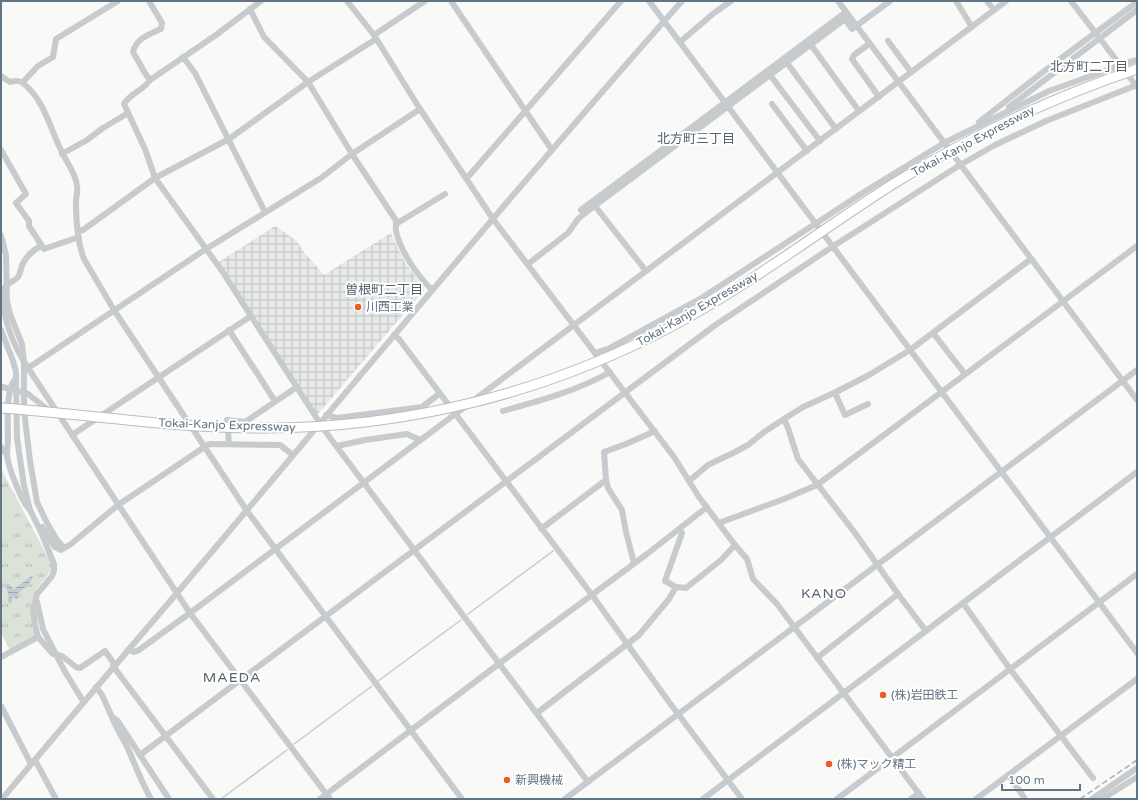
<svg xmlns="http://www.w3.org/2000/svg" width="1138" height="800" viewBox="0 0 1138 800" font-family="'Varela Round','Noto Sans JP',sans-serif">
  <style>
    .industrial { fill: url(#industrial-grid) }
    .grass { fill: url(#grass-tufts) }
    .pitch { fill: #dbe2d8 }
    .water { fill: url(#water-rules) }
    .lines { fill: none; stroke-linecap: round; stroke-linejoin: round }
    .stream { stroke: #c2cbd1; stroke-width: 1.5 }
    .minor { stroke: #c7cbce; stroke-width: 6 }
    .rail { stroke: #a7adb3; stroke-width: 1.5; stroke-dasharray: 6 3; stroke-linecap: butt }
    .highway-bridge-casing { stroke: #b9bdc0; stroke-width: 11; stroke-linecap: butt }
    .minor-bridge { stroke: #c7cbce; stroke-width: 6 }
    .highway-bridge { stroke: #fff; stroke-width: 9 }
    .poi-dot { fill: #ec5b24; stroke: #fff; stroke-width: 1.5 }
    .labels { text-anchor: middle; stroke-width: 4; stroke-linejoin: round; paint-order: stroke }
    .street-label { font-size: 12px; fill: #637483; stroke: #fff }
    .poi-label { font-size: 12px; fill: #637483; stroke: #fff; text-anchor: start }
    .neighbourhood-label { font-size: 13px; fill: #55626e; stroke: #fff }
    .quarter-label { font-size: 14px; letter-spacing: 1px; fill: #55626e; stroke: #fff }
  </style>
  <defs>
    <pattern id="industrial-grid" width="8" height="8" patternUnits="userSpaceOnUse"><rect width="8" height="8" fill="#e7e8e8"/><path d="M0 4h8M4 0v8" fill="none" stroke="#bfc1c1"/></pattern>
    <pattern id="grass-tufts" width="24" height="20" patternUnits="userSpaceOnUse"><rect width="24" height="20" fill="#dbe2d8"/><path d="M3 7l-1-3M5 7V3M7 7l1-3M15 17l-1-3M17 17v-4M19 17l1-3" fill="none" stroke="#b5bcb5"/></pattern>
    <pattern id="water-rules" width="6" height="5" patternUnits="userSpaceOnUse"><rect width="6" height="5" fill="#c2cbd1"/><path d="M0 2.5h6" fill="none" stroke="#a1a9af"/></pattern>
  </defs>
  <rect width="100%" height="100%" fill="#f9f9f7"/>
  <polygon class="industrial" points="275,226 297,241 303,251 324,275 391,233 398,249 406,264 425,289 317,415 219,262"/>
  <path class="grass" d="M1,469L52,565C50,577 40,581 35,592C28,605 34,623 37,636L10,650L1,633Z"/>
  <polygon class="pitch" points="1,486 11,503 15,524 1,536"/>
  <path class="water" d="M33,575C32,582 24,589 18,593V598L16,599L14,597H12V602L9,603L8,600L9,597L6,586L9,584L14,589Z"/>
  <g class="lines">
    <g class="stream">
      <polyline points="468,614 553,551"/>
      <polyline points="378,681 461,620"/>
      <polyline points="294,744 372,686"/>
      <polyline points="221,799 287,750"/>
    </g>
    <g class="minor">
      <path d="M149,1L162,23L161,29C150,34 136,38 133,52L145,73L150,80"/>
      <path d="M261,1L216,35L150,80C144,90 129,94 124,104L145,149L155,178L222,271L325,431L588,782"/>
      <polyline points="347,1 374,35 420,109 493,219 674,457 699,497 735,545 747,559 753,579 777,604 923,799"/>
      <polyline points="451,1 552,150"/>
      <polyline points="649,1 1137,653"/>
      <polyline points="838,1 1137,400"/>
      <polyline points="956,1 972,27"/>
      <polyline points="987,1 994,10"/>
      <polyline points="1071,1 1137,87"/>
      <path d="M250,9L264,37L308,82L352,154L397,222C396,225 395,228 396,231C400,251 418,276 432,290"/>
      <polyline points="374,35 425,1"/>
      <polyline points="888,41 911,72"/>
      <polyline points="680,42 714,13 731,1"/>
      <polyline points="869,44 854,55 852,59 879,97"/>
      <polyline points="811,45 859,111"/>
      <polyline points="183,57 195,73 265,212"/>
      <polyline points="787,63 836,129"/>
      <polyline points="770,75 820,141"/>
      <path d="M1,76L10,82C15,81 20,80 24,84C44,100 50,128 61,150C66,162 76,173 77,186C78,191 76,197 76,202C76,221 77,241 84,259L114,310L247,511L462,799"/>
      <polyline points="23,82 38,66 53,57 56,39 118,1"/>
      <polyline points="772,104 807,151"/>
      <polyline points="1009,107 1137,10"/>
      <polyline points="979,122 1052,65 1137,2"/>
      <polyline points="1,150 26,194 16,203 29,221 29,226 44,249 79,237"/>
      <polyline points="62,154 87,140 103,128 128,113"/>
      <polyline points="467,178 621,1"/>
      <polyline points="595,206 646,271"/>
      <polyline points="585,213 845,19 852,29 890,1"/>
      <polyline points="396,224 445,194"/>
      <polyline points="78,231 83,230 155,178 229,139 308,82 376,39"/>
      <polyline points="1,235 6,255 7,301 10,314 22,344 24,363 24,410 30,461 37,502 47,523 57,540 64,548"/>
      <path d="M41,246C33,250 26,257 22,265C21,269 20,274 18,277C14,282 6,283 4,289C0,315 14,347 28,368L190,613L330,799"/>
      <polyline points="528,264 568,233 578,219 585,213 581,210 846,12"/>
      <polyline points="1,330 13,361 16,372 17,438 24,486 30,510 41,532 54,564 54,571 52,576 37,594 33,610 35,625 38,637 53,654 62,656 76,667 80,668 105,651 115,665"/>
      <polyline points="229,330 275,401"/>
      <polyline points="933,333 965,374"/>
      <polyline points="394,335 399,339 592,595 669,702 742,799"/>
      <polyline points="595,353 610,348 700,299 864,192 944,143 1049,91 1113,68 1119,65 1137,60"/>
      <polyline points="28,368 206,249 321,178 352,154 420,109"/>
      <path d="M16,379C5,386 8,427 8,439C8,444 7,450 7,455C8,467 21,500 29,509"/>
      <polyline points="835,393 845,415 868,404"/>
      <polyline points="28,394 51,412"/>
      <path d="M503,411C539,401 577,391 610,372"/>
      <polyline points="326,415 337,418 422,407 439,394"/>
      <polyline points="784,419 788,428 798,459 855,533 898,594"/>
      <polyline points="72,435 251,316"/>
      <polyline points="229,444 227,420 245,422 297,387"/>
      <polyline points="337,446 365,440 407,434 420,440"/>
      <polyline points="1,447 7,455"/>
      <polyline points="606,480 608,488 622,510 626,532 634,563"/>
      <polyline points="689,481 708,465 735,452 748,445 764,432 784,419 803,407 836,392 869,375 910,350 1031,259"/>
      <polyline points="719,523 784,499 817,485 1137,246"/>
      <polyline points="42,527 55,547 61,550 71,544 118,505 209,444 280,445 293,455"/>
      <polyline points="541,529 606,480 604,452 626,444 655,431"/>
      <polyline points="676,587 686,588 721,560 735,545"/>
      <polyline points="37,602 43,629 64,670 83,701"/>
      <polyline points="128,650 134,652 139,650 190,613 1006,1"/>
      <polyline points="1,657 38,637"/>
      <polyline points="817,658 898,594 926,631"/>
      <polyline points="113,666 213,799"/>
      <polyline points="96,687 102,695 112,717 117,720 169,799"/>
      <polyline points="1,706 31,764"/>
      <polyline points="537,713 639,635 669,599 676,587 665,581 682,533 680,529"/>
      <path d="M112,717C116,729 124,739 129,751C136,767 142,783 151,799"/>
      <polyline points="140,755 714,326 832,247 960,165 995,145 1046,121 1137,85"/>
      <polyline points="35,760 56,799"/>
      <polyline points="1009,775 1025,799"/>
      <polyline points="1093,778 1010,669 963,603 1137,472"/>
      <path d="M2,799C83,702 166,607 247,510C391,339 534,168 682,1"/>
      <polyline points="320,799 500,663 647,554 707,507"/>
      <polyline points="565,799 1137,370"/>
      <polyline points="703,799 963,603"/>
      <polyline points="837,799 1137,574"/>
      <polyline points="911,799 919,793"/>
      <polyline points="976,799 1137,679"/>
      <polyline points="1092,799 1137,768"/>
      <polyline points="1102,799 1137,777"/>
    </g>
    <polyline class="rail" points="1080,799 1137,760"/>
    <defs>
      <path id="highway-bridge" d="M1,408C87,414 172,428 258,428C404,429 548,393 676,324C752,283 821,230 893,184C971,136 1050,98 1137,69"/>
    </defs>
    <use href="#highway-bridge" class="highway-bridge-casing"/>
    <polyline class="minor-bridge" points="3,387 28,394"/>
    <use href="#highway-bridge" class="highway-bridge"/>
  </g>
  <g class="poi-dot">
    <circle cx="358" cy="307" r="4"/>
    <circle cx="883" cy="695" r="4"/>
    <circle cx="829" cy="764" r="4"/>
    <circle cx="507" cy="780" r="4"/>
  </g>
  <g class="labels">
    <g class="street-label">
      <text transform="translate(973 141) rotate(-28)" y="4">Tokai-Kanjo Expressway</text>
      <text transform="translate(697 309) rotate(-30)" y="4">Tokai-Kanjo Expressway</text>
      <text transform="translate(227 425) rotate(2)" y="4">Tokai-Kanjo Expressway</text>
    </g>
    <g class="poi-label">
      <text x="366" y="311">川西工業</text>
      <text x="891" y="699">(株)岩田鉄工</text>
      <text x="837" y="768">(株)マック精工</text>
      <text x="515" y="784">新興機械</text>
    </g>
    <g class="neighbourhood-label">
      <text x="1089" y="71">北方町二丁目</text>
      <text x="696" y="143">北方町三丁目</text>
      <text x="384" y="294">曽根町二丁目</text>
    </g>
    <g class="quarter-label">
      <text x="824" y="598">KANO</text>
      <text x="232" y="682">MAEDA</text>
    </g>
  </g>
  <rect width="1138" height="800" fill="none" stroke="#637483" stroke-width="4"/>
  <path d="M1002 784v6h78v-6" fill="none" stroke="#637483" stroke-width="2"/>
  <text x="1008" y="784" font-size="12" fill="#637483" stroke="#ffffff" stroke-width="3" paint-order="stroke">100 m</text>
</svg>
